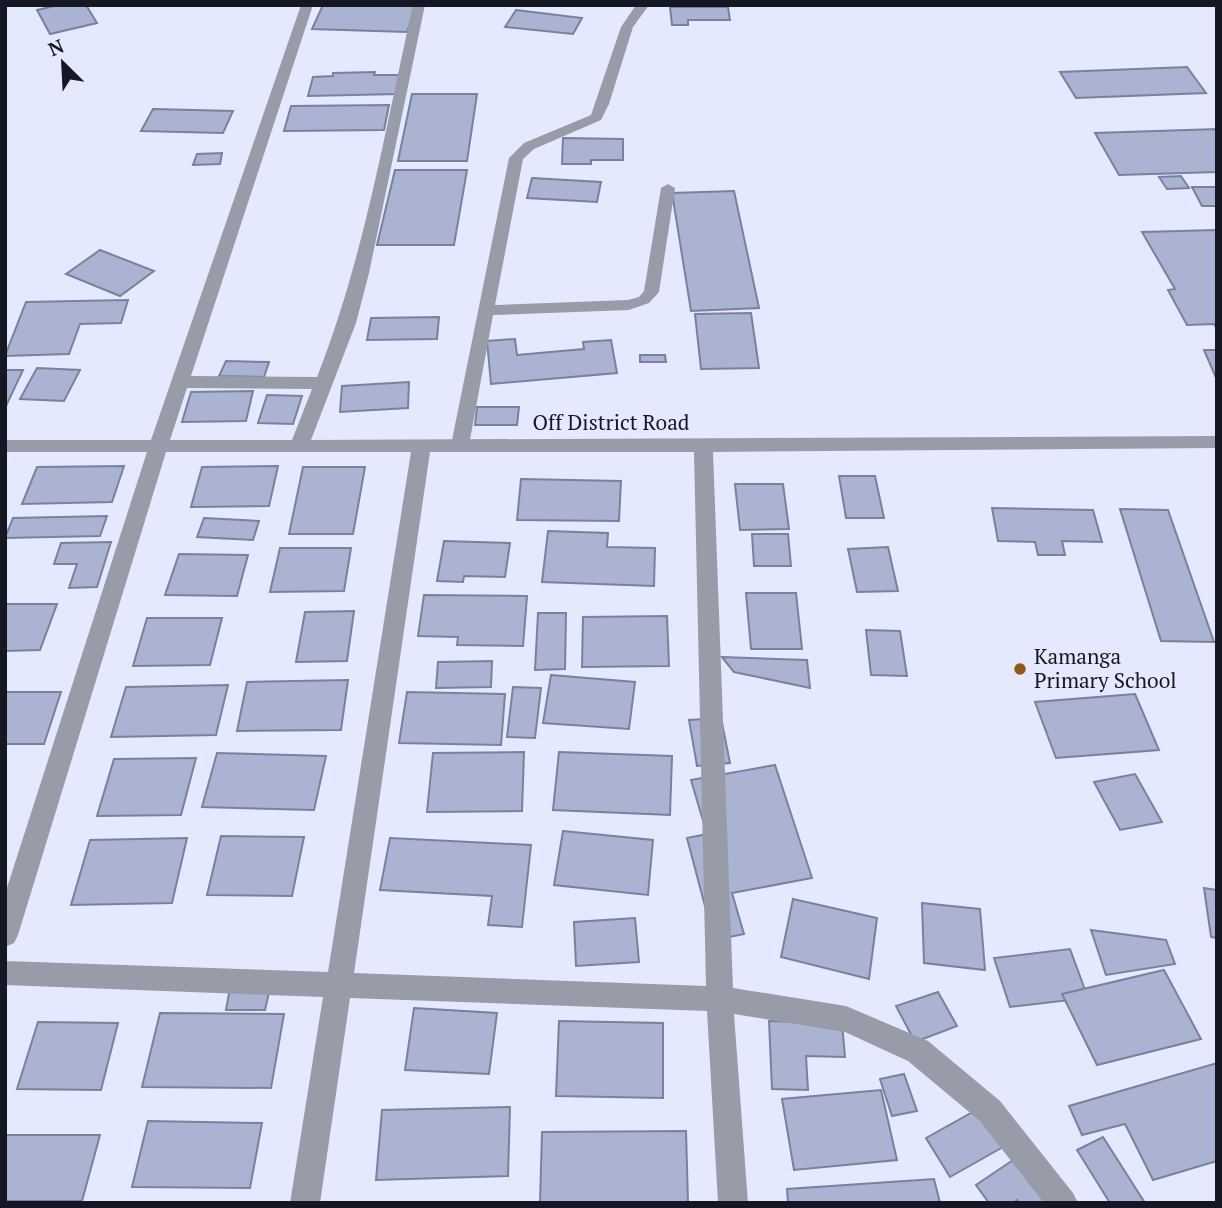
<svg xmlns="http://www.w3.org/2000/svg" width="1222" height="1208" viewBox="0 0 1222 1208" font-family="'PT Serif',serif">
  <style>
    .building { fill: #abb3d2; stroke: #7a819e; stroke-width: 2 }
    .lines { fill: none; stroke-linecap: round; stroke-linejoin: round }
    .lane { fill: #989ca9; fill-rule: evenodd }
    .street { fill: #989ca9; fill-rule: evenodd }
    .poi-dot { fill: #935915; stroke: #e4e9fd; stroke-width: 2.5 }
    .labels { text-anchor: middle; stroke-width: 5; stroke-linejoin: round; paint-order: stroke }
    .street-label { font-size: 21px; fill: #151823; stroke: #e4e9fd }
    .poi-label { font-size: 21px; fill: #151823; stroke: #e4e9fd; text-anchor: start }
  </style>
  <rect width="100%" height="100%" fill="#e4e9fd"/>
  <g class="building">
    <polygon points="59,5 86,5 97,23 50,34 37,10"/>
    <polygon points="323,5 416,5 407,32 312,29"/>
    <polygon points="670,7 728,7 730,20 688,20 688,25 672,25"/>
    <polygon points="516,10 582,18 573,34 505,27"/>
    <polygon points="1187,67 1206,93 1076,98 1060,72"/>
    <polygon points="375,72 374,75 400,75 398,94 308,96 313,77 333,76 333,73"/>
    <polygon points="412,94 477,94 467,161 398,161"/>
    <polygon points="389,105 384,130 284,131 291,106"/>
    <polygon points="153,109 233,111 223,133 141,131"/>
    <polygon points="1217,129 1217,172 1119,175 1095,133"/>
    <polygon points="563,138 623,139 623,160 591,160 591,164 562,164"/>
    <polygon points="222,153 220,164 193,165 197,154"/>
    <polygon points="395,170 467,170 454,245 377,245"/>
    <polygon points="1181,176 1189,188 1167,189 1159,177"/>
    <polygon points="532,178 601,182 597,202 527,198"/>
    <polygon points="1192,187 1217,187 1217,206 1202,206"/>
    <polygon points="734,191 759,308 691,311 672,193"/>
    <polygon points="1216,230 1217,329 1214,324 1187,325 1168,290 1175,289 1142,232"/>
    <polygon points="100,250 154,271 120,296 66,274"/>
    <polygon points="128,300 121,323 80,324 69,354 5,356 26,302"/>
    <polygon points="751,313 759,368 701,369 695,314"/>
    <polygon points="439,317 437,339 367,340 371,318"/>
    <polygon points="515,339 517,355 584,349 583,342 611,340 617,373 491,384 487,341"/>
    <polygon points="1204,350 1217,350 1217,380"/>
    <polygon points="640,355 665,355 666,362 640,362"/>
    <polygon points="226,361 269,362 264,377 219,376"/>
    <polygon points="37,368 80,370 64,401 20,399"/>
    <polygon points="5,370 23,370 5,408"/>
    <polygon points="409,382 408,408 340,412 342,386"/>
    <polygon points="253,391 246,421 182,422 191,392"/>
    <polygon points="267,395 302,396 293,424 258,423"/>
    <polygon points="477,407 519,407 517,425 475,425"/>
    <polygon points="124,466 112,502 22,504 37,467"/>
    <polygon points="278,466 269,506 191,507 202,467"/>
    <polygon points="303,467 365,467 353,534 289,534"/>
    <polygon points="839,476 875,476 884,518 846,518"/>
    <polygon points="521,479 621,481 619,521 517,520"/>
    <polygon points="735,484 783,484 789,529 740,530"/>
    <polygon points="992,508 1093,510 1102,542 1062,541 1065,555 1038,555 1035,542 998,541"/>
    <polygon points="1120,509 1168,510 1214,642 1161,641"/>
    <polygon points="107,516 100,536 5,538 13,518"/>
    <polygon points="204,518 259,521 253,540 197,537"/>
    <polygon points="548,531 608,533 607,547 655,548 654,586 542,582"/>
    <polygon points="752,534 788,534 791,566 754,566"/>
    <polygon points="444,541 510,543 505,577 464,576 463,582 437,581"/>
    <polygon points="111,542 97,587 69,588 77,564 54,564 61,543"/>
    <polygon points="888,547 898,591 857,592 848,549"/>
    <polygon points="280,548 351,548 344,591 270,592"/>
    <polygon points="179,554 248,555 237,596 165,595"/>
    <polygon points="746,593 796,593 802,649 751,649"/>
    <polygon points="424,595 527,596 523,646 457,645 458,637 418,636"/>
    <polygon points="5,604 57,604 40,650 5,651"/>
    <polygon points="354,611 347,661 296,662 305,612"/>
    <polygon points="538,613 566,613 565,669 535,670"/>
    <polygon points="667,616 669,666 582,667 583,617"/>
    <polygon points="147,618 222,618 210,665 133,666"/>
    <polygon points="866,630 900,631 907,676 871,675"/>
    <polygon points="722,657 807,660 810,688 734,672"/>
    <polygon points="492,661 491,687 436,688 438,662"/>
    <polygon points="551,675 635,682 629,729 543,723"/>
    <polygon points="348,680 341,730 237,731 247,682"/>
    <polygon points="228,685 216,735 111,737 126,687"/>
    <polygon points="513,687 541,688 535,738 507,737"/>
    <polygon points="5,692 61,692 44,744 5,744"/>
    <polygon points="407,692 505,694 501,745 399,743"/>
    <polygon points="1135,694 1159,750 1056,758 1035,702"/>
    <polygon points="721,718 730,763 697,766 689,720"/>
    <polygon points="524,752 522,811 427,812 433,753"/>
    <polygon points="559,752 672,756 670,815 553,810"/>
    <polygon points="217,753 326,756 314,810 202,807"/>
    <polygon points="196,758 181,815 97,816 114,759"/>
    <polygon points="775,765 812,878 732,893 744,934 714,940 687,838 707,834 691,780"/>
    <polygon points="1135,774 1162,822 1120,830 1094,782"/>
    <polygon points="563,831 653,840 648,895 554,885"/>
    <polygon points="221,836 304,837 292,896 207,895"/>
    <polygon points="187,838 172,903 71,905 90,840"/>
    <polygon points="390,838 531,845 522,927 488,925 492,896 380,890"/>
    <polygon points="1204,888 1217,890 1217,938 1211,937"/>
    <polygon points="793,899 877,918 869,979 781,957"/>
    <polygon points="922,903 980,909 985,970 924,963"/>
    <polygon points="635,918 639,962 576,966 574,922"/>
    <polygon points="1091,930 1166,940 1175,964 1106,975"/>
    <polygon points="1070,949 1088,998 1010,1007 994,958"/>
    <polygon points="1164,970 1201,1039 1097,1065 1062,994"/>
    <polygon points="230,988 270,988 265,1010 226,1010"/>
    <polygon points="938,992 957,1026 915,1042 896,1006"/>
    <polygon points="414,1008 497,1013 489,1074 405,1070"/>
    <polygon points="160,1013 284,1014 271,1088 142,1087"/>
    <polygon points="559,1021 663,1023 663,1098 556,1096"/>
    <polygon points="769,1021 842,1023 845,1057 806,1056 808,1090 772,1089"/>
    <polygon points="38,1022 118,1023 101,1090 17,1089"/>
    <polygon points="1217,1063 1217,1161 1153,1180 1125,1124 1082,1135 1069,1106"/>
    <polygon points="904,1074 917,1111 892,1116 880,1079"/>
    <polygon points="881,1090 897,1160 794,1170 782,1099"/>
    <polygon points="510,1107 508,1176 376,1180 382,1110"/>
    <polygon points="978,1109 1003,1147 950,1177 926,1138"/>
    <polygon points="148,1121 262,1123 250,1188 132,1187"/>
    <polygon points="686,1131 688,1203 540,1203 542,1132"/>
    <polygon points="5,1135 100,1135 82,1201 5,1201"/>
    <polygon points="1103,1137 1145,1203 1110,1203 1077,1150"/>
    <polygon points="1016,1158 1050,1203 1019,1203 1017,1200 1014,1203 989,1203 976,1185"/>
    <polygon points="934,1179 940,1203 788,1203 787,1189"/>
  </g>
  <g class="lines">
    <polygon class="lane" points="636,5 649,5 633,27 609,104 601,120 534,149 523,159 495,305 628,300 639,297 644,291 661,188 668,184 675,188 659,292 649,303 629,310 493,315 469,445 466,449 454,449 451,445 509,158 524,143 591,115 621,27"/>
    <path class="street" d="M301,5H313L191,376L317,377C364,258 385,130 413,5H425L369,273L356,323L311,440L1217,436V448L713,452L733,988L846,1006L928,1041L1000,1101L1073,1193L1078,1203H1044L980,1121L908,1061L845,1032L734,1014L748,1203H718L707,1011L350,998L320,1203H290L323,997L5,985V961L328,972L411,452H166L18,935L14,943L5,947V894L147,452H5V440H151ZM187,388L312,389L292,440H170ZM430,452H694L706,986L354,973Z"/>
  </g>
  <circle class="poi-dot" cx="1020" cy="669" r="7"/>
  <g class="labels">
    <g class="street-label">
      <text x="611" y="430">Off District Road</text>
    </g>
    <g class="poi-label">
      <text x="1034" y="664">Kamanga<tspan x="1034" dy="24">Primary School</tspan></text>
    </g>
  </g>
  <rect width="1222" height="1208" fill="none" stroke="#151823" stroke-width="14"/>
  <g transform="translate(63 63) rotate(336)" stroke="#e4e9fd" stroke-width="5" paint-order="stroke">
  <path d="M0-5L12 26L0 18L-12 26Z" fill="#151823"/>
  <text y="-10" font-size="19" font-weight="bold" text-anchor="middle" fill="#151823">N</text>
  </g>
</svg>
